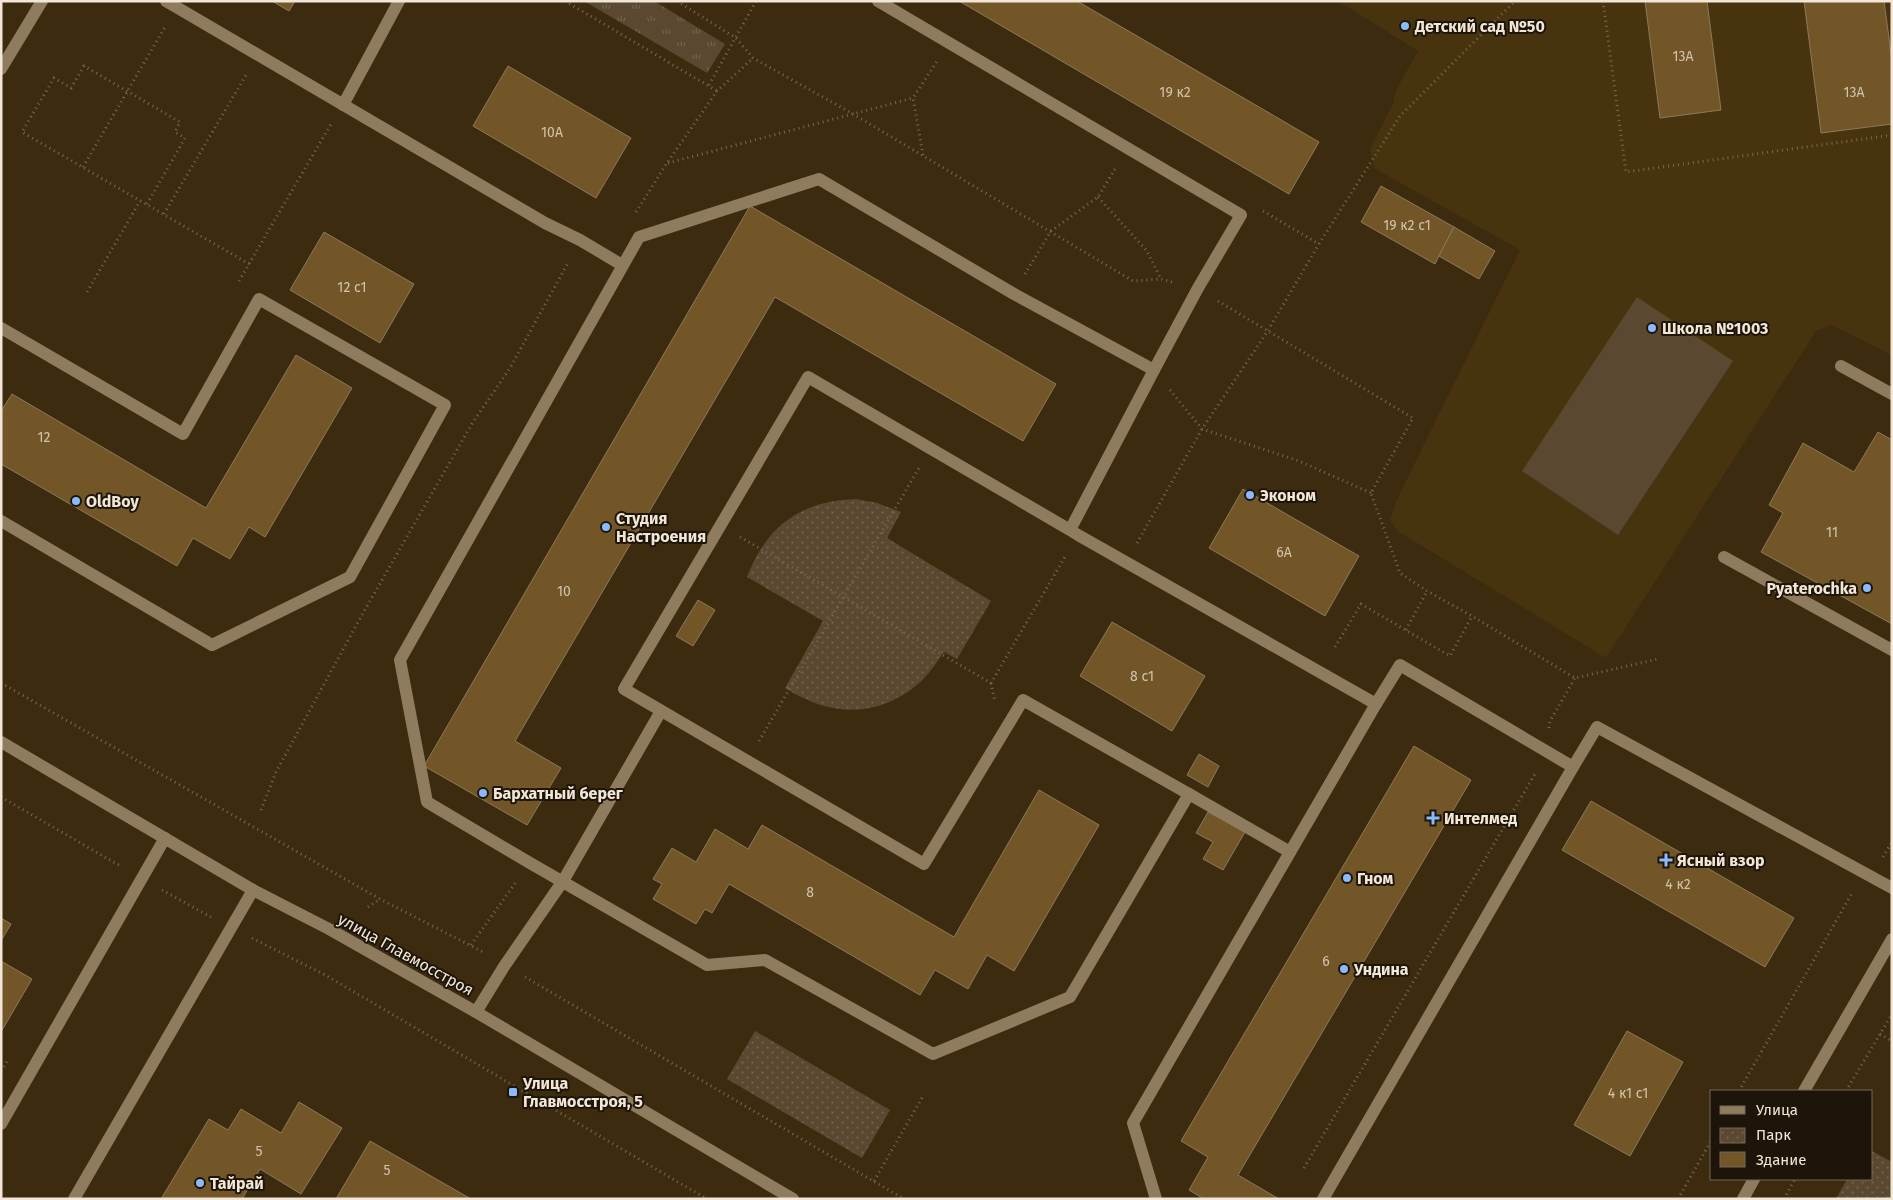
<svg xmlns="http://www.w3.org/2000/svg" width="1893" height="1200" viewBox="0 0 1893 1200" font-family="'Fira Sans',sans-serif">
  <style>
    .built { fill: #48330f }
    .grass { fill: url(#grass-tufts) }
    .park { fill: url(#park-dots) }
    .pitch { fill: #5a4930 }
    .building { fill: #725628; stroke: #8c795b }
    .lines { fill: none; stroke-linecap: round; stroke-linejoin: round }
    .path { stroke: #786951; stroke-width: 3; stroke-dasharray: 1 4; stroke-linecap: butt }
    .minor { stroke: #8f7c5e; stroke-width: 12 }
    .poi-dot { fill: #8bbafc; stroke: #1d1509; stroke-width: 2 }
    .labels { text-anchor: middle; stroke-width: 4; stroke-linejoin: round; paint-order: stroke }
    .number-label { font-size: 14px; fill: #d2c3ab }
    .poi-label { font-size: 16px; font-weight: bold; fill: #f2e7d7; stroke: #1d1509; text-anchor: start }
    .street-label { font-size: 16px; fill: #f2e7d7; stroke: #1d1509 }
  </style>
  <defs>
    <pattern id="grass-tufts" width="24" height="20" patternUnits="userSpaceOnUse" patternTransform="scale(1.25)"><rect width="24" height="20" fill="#5a4930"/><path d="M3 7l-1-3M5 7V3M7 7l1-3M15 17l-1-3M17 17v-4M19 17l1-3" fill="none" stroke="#72634d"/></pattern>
    <pattern id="park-dots" width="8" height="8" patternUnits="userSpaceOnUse" patternTransform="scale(1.25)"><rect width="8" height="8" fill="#5a4930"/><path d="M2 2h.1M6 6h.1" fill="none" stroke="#72634d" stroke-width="1.8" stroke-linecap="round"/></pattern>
  </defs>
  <rect width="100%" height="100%" fill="#3c2b0f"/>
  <polygon class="built" points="1338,1 1892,1 1892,355 1831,325 1816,331 1606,658 1399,532 1390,521 1393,510 1401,491 1520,250 1374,168 1370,149 1393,104 1396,90 1418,51"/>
  <polygon class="grass" points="584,1 654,1 725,44 707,73"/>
  <g class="park">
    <path d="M856,499L877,503L901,512L887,538L991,601L957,659L944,652C936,663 928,676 917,685C875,719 829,716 785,688L823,621L747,577C767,525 801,501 856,499Z"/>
    <polygon points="755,1031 890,1110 862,1158 727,1079"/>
    <polygon points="1872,1151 1892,1162 1892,1199 1836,1199 1847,1179 1872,1179"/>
  </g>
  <polygon class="pitch" points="1637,297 1733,361 1618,535 1522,471"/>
  <g class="building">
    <polygon points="272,1 295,1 289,11"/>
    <polygon points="959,1 1077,1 1319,142 1289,194"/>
    <polygon points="1645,1 1707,1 1721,110 1660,118"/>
    <polygon points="1804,1 1884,1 1892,61 1892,124 1821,133"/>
    <polygon points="508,66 631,138 596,198 473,126"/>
    <polygon points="1381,186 1454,227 1435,264 1361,222"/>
    <polygon points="750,206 1056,384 1023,441 775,297 515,741 561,768 527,825 424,766"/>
    <polygon points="1454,227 1495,251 1479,279 1439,256"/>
    <polygon points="324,232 414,284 380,343 290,290"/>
    <polygon points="296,355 352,388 265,537 249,527 230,559 193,538 177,566 1,464 1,411 12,394 206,508"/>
    <polygon points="1878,432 1892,440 1892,624 1761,552 1783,513 1769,505 1803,443 1854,472"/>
    <polygon points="1243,489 1359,556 1325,616 1209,548"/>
    <polygon points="698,600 715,610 693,646 676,636"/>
    <polygon points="1112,622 1205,676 1172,731 1080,676"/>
    <polygon points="1414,746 1471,780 1238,1175 1279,1199 1204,1199 1189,1190 1208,1157 1181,1141"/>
    <polygon points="1199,754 1219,766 1208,787 1187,775"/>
    <polygon points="1039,790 1099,825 1014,971 987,955 968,989 935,970 920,995 729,884 712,913 705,909 696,924 653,899 662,884 653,879 672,848 696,862 715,829 748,849 762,825 954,937"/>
    <polygon points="1591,801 1794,918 1765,967 1562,850"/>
    <polygon points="1208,812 1245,832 1223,870 1203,859 1213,842 1196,833"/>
    <polygon points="1,918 11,924 1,941"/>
    <polygon points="1,961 32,979 1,1032"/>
    <polygon points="1627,1031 1683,1062 1630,1156 1574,1125"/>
    <polygon points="299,1102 342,1128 301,1194 260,1169 242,1199 161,1199 209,1119 228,1130 241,1109 281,1133"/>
    <polygon points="370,1141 471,1199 336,1199"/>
  </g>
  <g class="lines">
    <g class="path">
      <polyline points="565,1 717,91"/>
      <polyline points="677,1 736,38 753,58 853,114 1133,281 1161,279 1175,283"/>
      <polyline points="1603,1 1626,172 1892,135"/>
      <polyline points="709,85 756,1"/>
      <polyline points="923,155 913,98 937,61"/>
      <polyline points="668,163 913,98"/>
      <polyline points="83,167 165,27"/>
      <polyline points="1098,197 1147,251 1161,279"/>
      <polyline points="147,204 185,138 175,132 180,122 84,66 71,88 54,78 22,132 249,264"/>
      <polyline points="1263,211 1319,244 1400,116 1515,1"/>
      <polyline points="636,212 667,163 717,91 753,58"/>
      <polyline points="164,214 246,75"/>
      <polyline points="1025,274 1051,231 1098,197 1115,169"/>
      <polyline points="239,281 331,124"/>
      <polyline points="87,292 140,201"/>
      <polyline points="1218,301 1413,418 1371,493 1400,573 1427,591 1472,616 1575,678 1658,659"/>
      <polyline points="1170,390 1202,429 1299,461 1371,493"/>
      <polyline points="740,537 991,683 1066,555"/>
      <polyline points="1137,543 1202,429 1267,332 1319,244"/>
      <polyline points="1406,630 1427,591"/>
      <polyline points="1335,647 1361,604 1450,656 1472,616"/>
      <polyline points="1,683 380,899 485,953"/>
      <polyline points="991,683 995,702"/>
      <polyline points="1549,728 1550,721 1575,678"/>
      <polyline points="759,741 919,468"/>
      <polyline points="1,797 122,867"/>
      <polyline points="261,810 276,772 363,613 473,422 510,368 569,261"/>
      <polyline points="1883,857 1892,842"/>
      <polyline points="162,890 211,917"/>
      <polyline points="368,907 380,899"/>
      <polyline points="252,938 327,976 707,1199"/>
      <polyline points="471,945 516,882"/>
      <polyline points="525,977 904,1199"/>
      <polyline points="1880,1034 1892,1041"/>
      <polyline points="1,1071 8,1060"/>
      <polyline points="1739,1091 1852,893"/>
      <polyline points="1846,1091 1892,1014"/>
      <polyline points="1304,1168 1536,772"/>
      <polyline points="874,1181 923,1096"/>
      <polyline points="1678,1199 1712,1139"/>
      <polyline points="1784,1199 1795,1179"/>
    </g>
    <g class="minor">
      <polyline points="166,1 545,223 580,240 622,265"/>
      <polyline points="878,1 1241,215 1198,288 1154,370"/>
      <polyline points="1,69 42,1"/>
      <polyline points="343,105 399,1"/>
      <polyline points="1,328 183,434 259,299 445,405 350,577 212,645 1,521"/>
      <polyline points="1841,366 1892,394"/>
      <polyline points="1070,530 1154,370 1014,294 819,179 639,237 400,660 427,802 530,863 707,965 765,960 933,1054 1070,997 1189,794 1023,700 924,864 624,689 808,377 1070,530 1078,535 1376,704 1400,665 1573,767 1597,727 1892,888"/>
      <polyline points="1724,557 1892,650"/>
      <polyline points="1,742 253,890 329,929 476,1012 793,1199"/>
      <polyline points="1189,794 1290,852"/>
      <polyline points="476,1012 505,965 563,881 661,711"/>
      <polyline points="1804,1091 1892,939"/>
      <polyline points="1,1124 165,838"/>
      <polyline points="74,1199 253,890"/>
      <polyline points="1156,1199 1133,1123 1376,704"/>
      <polyline points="1323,1199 1573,767"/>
      <polyline points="1743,1199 1754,1179"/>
    </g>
  </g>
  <g class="poi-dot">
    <circle cx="1405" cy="26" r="5"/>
    <circle cx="1652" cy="328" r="5"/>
    <circle cx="1250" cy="495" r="5"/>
    <circle cx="76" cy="501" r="5"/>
    <circle cx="606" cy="527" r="5"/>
    <circle cx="1867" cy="588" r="5"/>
    <circle cx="483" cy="793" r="5"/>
    <path d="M1430.5 810.5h5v5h5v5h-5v5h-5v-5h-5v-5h5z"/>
    <path d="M1663.5 852.5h5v5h5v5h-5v5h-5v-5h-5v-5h5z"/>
    <circle cx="1347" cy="878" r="5"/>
    <circle cx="1344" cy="969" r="5"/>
    <rect x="508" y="1087" width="10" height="10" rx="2.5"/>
    <circle cx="200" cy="1183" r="5"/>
  </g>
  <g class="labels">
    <g class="number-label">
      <text x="1683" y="61">13А</text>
      <text x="1175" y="97">19 к2</text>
      <text x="1854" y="97">13А</text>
      <text x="552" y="137">10А</text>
      <text x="1407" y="230">19 к2 с1</text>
      <text x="352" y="292">12 с1</text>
      <text x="44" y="442">12</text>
      <text x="1832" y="537">11</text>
      <text x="1284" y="557">6А</text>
      <text x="564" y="596">10</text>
      <text x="1142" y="681">8 с1</text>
      <text x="1678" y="889">4 к2</text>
      <text x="810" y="897">8</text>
      <text x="1326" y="966">6</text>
      <text x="1628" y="1098">4 к1 с1</text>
      <text x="259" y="1156">5</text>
      <text x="387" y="1175">5</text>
    </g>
    <g class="poi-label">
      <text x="1415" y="32">Детский сад №50</text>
      <text x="1662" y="334">Школа №1003</text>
      <text x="1260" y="501">Эконом</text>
      <text x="86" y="507">OldBoy</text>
      <text x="616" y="524">Студия<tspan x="616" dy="18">Настроения</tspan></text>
      <text x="1857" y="594" text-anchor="end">Pyaterochka</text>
      <text x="493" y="799">Бархатный берег</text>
      <text x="1444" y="824">Интелмед</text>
      <text x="1677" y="866">Ясный взор</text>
      <text x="1357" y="884">Гном</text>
      <text x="1354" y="975">Ундина</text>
      <text x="523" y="1089">Улица<tspan x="523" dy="18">Главмосстроя, 5</tspan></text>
      <text x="210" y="1189">Тайрай</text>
    </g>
    <g class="street-label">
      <text transform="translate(406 954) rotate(29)" y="6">улица Главмосстроя</text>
    </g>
  </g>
  <rect width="1893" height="1200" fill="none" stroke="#f2e7d7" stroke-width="5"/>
  <rect x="1710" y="1090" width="162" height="90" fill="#1d1509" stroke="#72695b"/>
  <rect x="1720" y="1106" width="25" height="8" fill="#8f7c5e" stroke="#72695b"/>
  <text x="1756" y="1115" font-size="15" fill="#f2e7d7">Улица</text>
  <rect x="1720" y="1128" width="25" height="15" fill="url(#park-dots)" stroke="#72695b"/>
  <text x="1756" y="1140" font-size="15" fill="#f2e7d7">Парк</text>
  <rect x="1720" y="1152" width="25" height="15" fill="#725628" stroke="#72695b"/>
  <text x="1756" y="1165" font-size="15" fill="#f2e7d7">Здание</text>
</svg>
